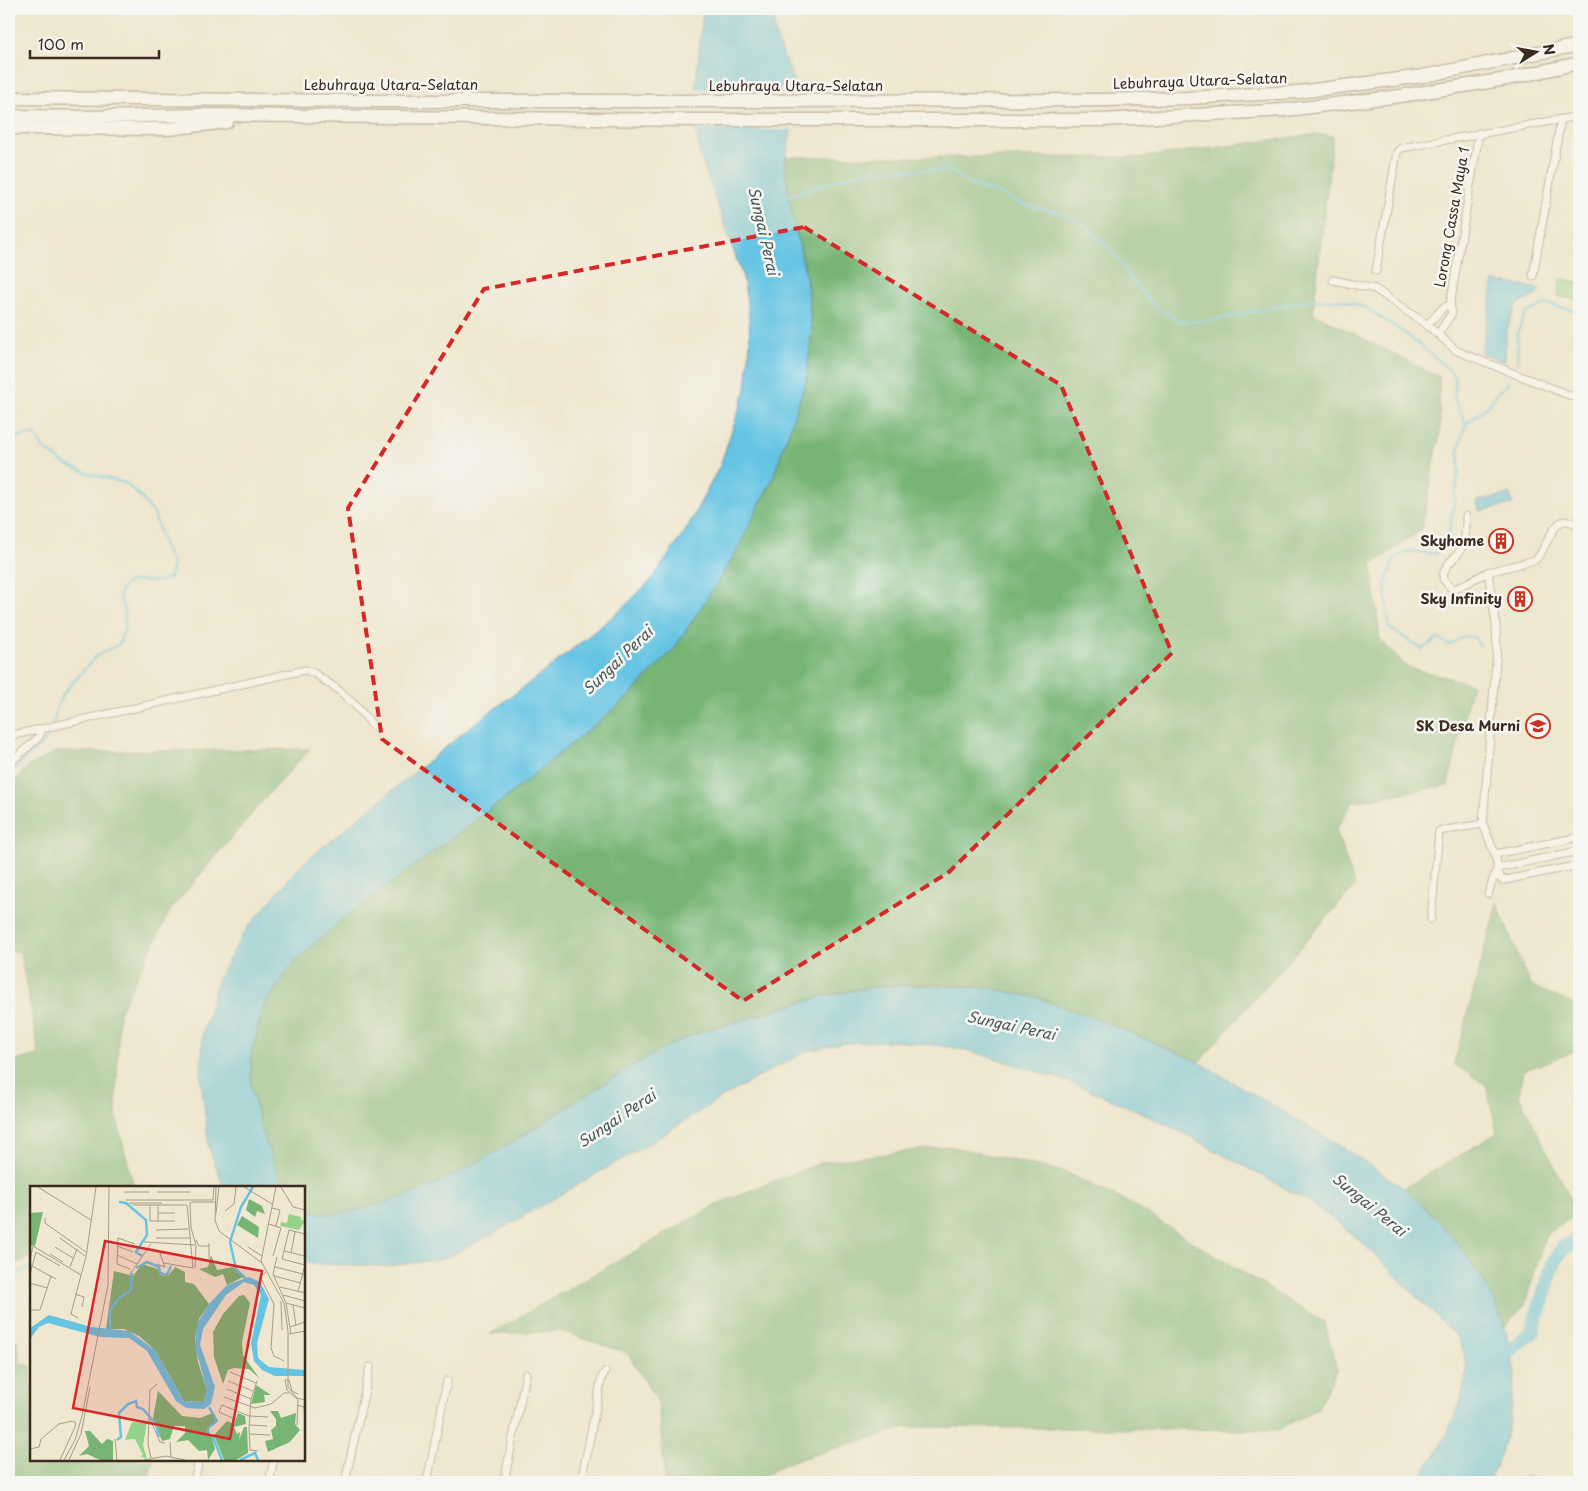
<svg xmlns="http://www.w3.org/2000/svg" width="1588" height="1491" viewBox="0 0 1588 1491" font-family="'Playpen Sans',sans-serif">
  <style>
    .green { fill: #94d389; stroke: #687e54 }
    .forest { fill: #77b575; stroke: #59704a }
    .water { fill: #65c4e3; stroke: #507780 }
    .pier { fill: #efe7cf }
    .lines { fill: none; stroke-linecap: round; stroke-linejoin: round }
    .stream { stroke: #65c4e3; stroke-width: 2.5 }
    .river { stroke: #65c4e3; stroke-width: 15 }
    .street-casing { stroke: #958876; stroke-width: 9 }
    .highway-casing { stroke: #958876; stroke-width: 15 }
    .street { stroke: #fff; stroke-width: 7 }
    .highway { stroke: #fff; stroke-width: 12 }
    .marked { fill: none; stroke: #d62828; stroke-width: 4; stroke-dasharray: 10 6; stroke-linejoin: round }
    .labels { text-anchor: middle; stroke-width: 5; stroke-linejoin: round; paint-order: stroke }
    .street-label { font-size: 14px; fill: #3b2a1e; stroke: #f6f6f2 }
    .poi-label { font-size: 14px; font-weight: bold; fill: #3b2a1e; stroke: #f6f6f2; text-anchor: end }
    .water-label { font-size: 15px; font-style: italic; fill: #485859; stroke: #f6f6f2 }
    .inset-river { fill: none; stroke: #65c4e3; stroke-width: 2.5 }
    .inset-road { fill: none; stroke: #a79b88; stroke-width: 1 }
    .view { fill: #d62828; fill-opacity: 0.15; stroke: #d62828; stroke-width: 2.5 }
    .inset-edge { fill: none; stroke: #3b2a1e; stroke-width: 2.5 }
  </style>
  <rect width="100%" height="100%" fill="#f6f6f2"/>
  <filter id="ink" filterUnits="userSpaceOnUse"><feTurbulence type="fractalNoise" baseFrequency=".02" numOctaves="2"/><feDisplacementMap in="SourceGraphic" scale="10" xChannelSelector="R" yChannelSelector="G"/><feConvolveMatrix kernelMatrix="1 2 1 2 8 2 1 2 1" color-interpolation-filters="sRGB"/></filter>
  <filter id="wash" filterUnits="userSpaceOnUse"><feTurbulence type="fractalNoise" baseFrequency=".0096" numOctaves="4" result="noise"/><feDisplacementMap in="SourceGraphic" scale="20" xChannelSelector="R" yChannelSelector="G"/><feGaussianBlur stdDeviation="1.12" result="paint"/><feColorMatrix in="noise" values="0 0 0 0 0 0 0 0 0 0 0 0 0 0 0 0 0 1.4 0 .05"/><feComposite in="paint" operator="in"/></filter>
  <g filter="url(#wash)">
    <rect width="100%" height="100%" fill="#efe7cf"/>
    <polygon class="green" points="1561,279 1579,282 1579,300 1558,296"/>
    <g class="forest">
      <path d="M1316,134L1333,136L1313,313L1439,377L1440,432L1422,529L1372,565L1380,639L1407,667L1472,684L1448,785L1353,802L1336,830L1355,886L1199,1062C1158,1044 1116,1026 1074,1011C1062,1007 1050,1001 1037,998C989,985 924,981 874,987C831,992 789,1005 747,1018C726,1024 703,1029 683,1039C650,1054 618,1075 587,1094C516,1140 444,1191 360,1210C341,1214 321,1217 304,1207V1187H284L275,1167L259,1123L251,1085V1054L264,1005L296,960L340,921L504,799L806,381L812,330L806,276L789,199L785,170L786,157H1143Z"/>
      <polygon points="310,749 272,790 171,909 119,1013 116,1116 134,1187 31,1187 31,1257 9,1266 9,1063 39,1054 20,952 9,951 9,789 26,768 55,752"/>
      <path d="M1497,903L1530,985L1572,1004H1579V1050L1523,1071L1519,1095L1578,1214L1546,1234L1525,1305L1505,1327C1492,1297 1476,1267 1455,1241C1440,1222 1422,1205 1404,1188L1497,1133L1486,1085L1454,1064Z"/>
      <polygon points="949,1146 1065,1172 1131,1204 1325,1323 1337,1370 1317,1409 1278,1430 907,1427 790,1462 752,1482 665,1482 658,1402 627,1353 561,1331 490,1334 721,1202 823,1162"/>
      <polygon points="9,1338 17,1340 20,1363 31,1366 31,1460 153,1460 148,1482 9,1482"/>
    </g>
    <g class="water">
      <polygon points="703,9 776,9 774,25 777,40 790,71 796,91 792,126 786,157 785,170 789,199 806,276 812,330 806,381 773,478 733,558 674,649 626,699 504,799 340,921 296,960 264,1005 251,1054 251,1085 259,1123 275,1167 284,1187 224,1187 209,1148 201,1078 203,1033 217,981 245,931 302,864 473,725 548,669 621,610 652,579 685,532 720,466 746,389 750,343 749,315 743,277 700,155 695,123 696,86"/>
      <polygon points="1494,281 1540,289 1539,294 1516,305 1506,333 1505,362 1481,353"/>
      <polygon points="1510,494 1513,504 1479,511 1477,501"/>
      <path d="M910,985L989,988L1038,998L1104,1022L1199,1062L1342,1147L1404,1188L1435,1217L1456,1242L1481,1277L1495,1303L1505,1327L1515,1374L1510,1418L1501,1453L1488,1482H1418L1446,1437L1461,1400L1467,1370L1464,1353L1458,1338L1378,1258L1356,1237L1330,1217L1308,1201L1185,1134L1138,1111L1070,1082L988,1056L952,1047L894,1041L844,1043L808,1051L774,1068L716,1101L648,1144L491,1235L443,1259L388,1266L315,1264L304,1262V1207C320,1218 341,1214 359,1210C463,1187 552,1113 643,1060C661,1049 681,1039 701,1032L824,996L875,987Z"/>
    </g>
    <polygon class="pier" points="693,89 798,90 800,110 794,130 693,129"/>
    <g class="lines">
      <g class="stream">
        <polyline points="787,196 867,170 951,170 970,185 1001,194 1018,203 1057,212 1080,221 1107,245 1131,278 1155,307 1181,322 1209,321 1309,300 1343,300 1366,308 1406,334 1450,370 1455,379 1454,398 1466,424 1459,447 1459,471 1448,541 1435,554 1409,551 1395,558 1385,585 1389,628 1422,649 1438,638 1449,645 1465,636 1474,637 1480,646"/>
        <polyline points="1518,363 1517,334 1525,314 1545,304 1579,311"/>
        <polyline points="1466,424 1489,405 1497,393 1509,383"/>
        <path d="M9,441L26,434L36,435L44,449L65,464L87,473L125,483L140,496L154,514L165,549L173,565L170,578C166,579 162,581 158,581C140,583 124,573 119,598L125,610V628L119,644L95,657L63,694L57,707L51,732L44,742L25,758L9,776"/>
        <polyline points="9,1276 31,1267"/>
      </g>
      <polyline class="river" points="1493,1357 1511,1350 1532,1332 1554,1262 1563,1248 1579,1239"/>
    </g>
  </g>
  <g filter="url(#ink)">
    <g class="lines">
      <defs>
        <g id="street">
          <polyline points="1376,271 1397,152 1401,148 1579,116"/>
          <polyline points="1533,276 1561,119"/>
          <polyline points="1333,280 1375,289 1427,325 1457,351 1579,399"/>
          <polyline points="1427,325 1444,307 1450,305"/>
          <polyline points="1438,334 1452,313 1450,305 1479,133"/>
          <path d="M1466,516C1466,525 1466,536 1463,545C1459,558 1443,562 1443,579L1451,588L1455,589L1488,572L1535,560C1550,548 1553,505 1579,527"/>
          <polyline points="1488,572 1496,624 1497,649 1483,824 1495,854 1500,878 1502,880 1505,880 1579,865"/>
          <polyline points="9,736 305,670 314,673 341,692 357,707 374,727"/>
          <polyline points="9,764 39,737 42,729"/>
          <polyline points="1495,854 1579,837"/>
          <polyline points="1497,868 1579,851"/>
          <polyline points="1488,894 1497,869"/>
          <polyline points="1431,919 1439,831 1483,824"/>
          <polyline points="194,1482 199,1460"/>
          <polyline points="269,1482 274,1460"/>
          <polyline points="345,1482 370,1367"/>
          <polyline points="427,1482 447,1381"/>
          <polyline points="504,1482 526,1374"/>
          <polyline points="581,1482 602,1377 605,1372"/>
          <polyline points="1525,1482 1533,1479 1546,1482"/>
        </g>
        <g id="highway">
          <polyline points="9,98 375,101 733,101 1105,100 1188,98 1298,92 1423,76 1579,45"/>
          <polyline points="9,116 85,117 202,115 690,120 1102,120 1286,110 1400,96 1507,79 1579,63"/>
          <polyline points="9,128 167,129 227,122"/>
        </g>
      </defs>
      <use href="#street" class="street-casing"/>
      <use href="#highway" class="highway-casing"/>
      <use href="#street" class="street"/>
      <use href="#highway" class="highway"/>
    </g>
  </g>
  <path d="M0 0H1588V1491H0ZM804,227L1061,385L1172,653L949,872L743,1001L382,739L348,508L484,289Z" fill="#efe7cf" fill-opacity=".55" fill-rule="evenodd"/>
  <path class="marked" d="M804,227L1061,385L1172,653L949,872L743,1001L382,739L348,508L484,289Z"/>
  <defs>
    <symbol id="building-ring" viewBox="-11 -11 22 22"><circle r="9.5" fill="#f6f6f2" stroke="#c8321e" stroke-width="1.5"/><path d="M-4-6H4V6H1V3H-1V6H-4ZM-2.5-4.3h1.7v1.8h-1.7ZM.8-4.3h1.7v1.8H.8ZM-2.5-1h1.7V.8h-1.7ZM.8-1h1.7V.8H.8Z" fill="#c8321e"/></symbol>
    <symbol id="school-ring" viewBox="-11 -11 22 22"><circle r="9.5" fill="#f6f6f2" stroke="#c8321e" stroke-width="1.5"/><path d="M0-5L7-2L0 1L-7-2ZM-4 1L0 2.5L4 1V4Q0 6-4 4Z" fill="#c8321e"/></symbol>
  </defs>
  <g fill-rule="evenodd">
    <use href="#building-ring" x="1487" y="527" width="28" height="28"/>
    <use href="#building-ring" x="1506" y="585" width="28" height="28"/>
    <use href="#school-ring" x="1524" y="712" width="28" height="28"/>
  </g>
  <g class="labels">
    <g class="street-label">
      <text transform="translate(1200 81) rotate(-2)" y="5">Lebuhraya Utara–Selatan</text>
      <text x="391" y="90">Lebuhraya Utara–Selatan</text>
      <text x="796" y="91">Lebuhraya Utara–Selatan</text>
      <text transform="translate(1452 217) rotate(-80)" y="5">Lorong Cassa Maya 1</text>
    </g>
    <g class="poi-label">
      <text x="1484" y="546">Skyhome</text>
      <text x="1502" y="604">Sky Infinity</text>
      <text x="1520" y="731">SK Desa Murni</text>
    </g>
    <g class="water-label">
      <text transform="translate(763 231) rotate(77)" y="5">Sungai Perai</text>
      <text transform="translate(618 661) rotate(-44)" y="5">Sungai Perai</text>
      <text transform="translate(1011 1026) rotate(12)" y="5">Sungai Perai</text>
      <text transform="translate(617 1119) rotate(-34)" y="5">Sungai Perai</text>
      <text transform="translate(1369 1205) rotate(39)" y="5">Sungai Perai</text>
    </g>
  </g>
  <g transform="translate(30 1186)">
    <rect width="275" height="275" fill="#efe7cf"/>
    <path d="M259,28L271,31V34L275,35L269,44L250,40L251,36L257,37ZM102,236L117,237L113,259L117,273L110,270L113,269L105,253L95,254Z" fill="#94d389"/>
    <path d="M219,13L232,20L235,28L227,25L225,31L216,24ZM13,26L5,60L0,59V27ZM212,30L229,41L228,52L207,39ZM181,69L187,84L203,81L213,91L197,99L193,88L185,91L169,83L178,81ZM112,78L128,83L131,89L138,90L145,81L155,86V96L164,98L179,118L169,133L165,152L168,176L177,204L174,216L154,215L125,164L109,150L94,143H76L84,85L103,90ZM214,109L220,117L212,156L213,169L229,192L219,183L204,182L198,184L193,198L184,171L183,146L193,128L209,110ZM226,199L241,209H234L235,216L221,218ZM128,205L152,230L170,232L183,227L186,237L176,244L182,251L185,263L178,274L177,264L169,265L158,254L146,256L155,247V240H144L140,253L132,255L123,232ZM240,225H248L251,232L266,227L265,238L270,244L260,256L238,266L235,255L243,253L241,244L246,240V233ZM208,227L215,230L216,238L204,241L207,248L210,246L209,254L214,241H217L218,267L206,274H194L184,249L197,235L204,238ZM55,245H60L72,258L77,253L83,255V274H70L57,268L49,270L59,260Z" fill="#77b575"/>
    <path d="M219,91L230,96L239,113L227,157L228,172L239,181L275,184V190H245L232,184L224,175L221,157L231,109L224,99L214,96L196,109L173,143L170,159L185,201L181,218L174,223L156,222L146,215L117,165L99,152L70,151L18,137L9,141L0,153V142L19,129L61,141L99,145L125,164L154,215L174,216L177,204L165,160L167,138L179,118L197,99Z" fill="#65c4e3"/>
    <path class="inset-river" d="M89,16L96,17L116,34L117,49L106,66L112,70M106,82L117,76L129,81L130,87L137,89L141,80M216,93L206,83L200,56L211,21L223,1M80,143V125L88,113L101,104L102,87M179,221L187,235L178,242V248L183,251L192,274M87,254L91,251L89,227L98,218L106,215L107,221L113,223L126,238L129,251M210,274L225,267L228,274"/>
    <path class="inset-road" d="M8,1L61,34M186,1L185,34L189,45L232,77M214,1L242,18M246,1L231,75L254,117L258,145V201L267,212L275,214M251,1L263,21L275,24M94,6H119M127,6H160M96,14H183L184,1M160,16L161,42L166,59L165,82M161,16H185M99,17H132M102,19H157L163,82M120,19V35H145M128,19V35M242,22L250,24L246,40M195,25L204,18L206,1M128,27H145M186,27L189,1M15,32V37L56,66M239,38L251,42L243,70M126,44L158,43M30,52L55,70M126,52H160M166,54L169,60H179M114,56L165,59M179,57V73M87,60L103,66M25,61L43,72M218,61L232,70M254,65L275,70M261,67L265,46M20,68L33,76M87,69L107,78M247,71L243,88L256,117L261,148M252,73L259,44L275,48M252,73L275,79M0,74L3,60L51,89L56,71L66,1M134,77L163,82M127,78L135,81L130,68L134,66M0,79L26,93M40,81L47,63M245,81L273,88M100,83L87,78L88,52L105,58M236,86L230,91L244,118L241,162L244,170L254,175M0,88L6,66L30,80M100,88L121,58M244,90L271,97M0,97L17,102M250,101L275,107M268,106L275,79M45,108L54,111L52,121M253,109L275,115M251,115L252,144M256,117L275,122M263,119L266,140M0,124H10L21,90M48,132L41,128L51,89M260,141L275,136M259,148L275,145M200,186L226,197M198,195L223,205M227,195L221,213L219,242L220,264L228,265M197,203L221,213M194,211L225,222L241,218L254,207H259M267,213L257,204L255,194H259L262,205L268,208M267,219L274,221L275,233M120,233L130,256L135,257M205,233L189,226L192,219L219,230L238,231M219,239L237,240M267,239L268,213M220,248L240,249M85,253L87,274M140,256L141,271M0,263L9,261L11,253L29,238L42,235L46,237L45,241L30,274M121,272L118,258L120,204L127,198M34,274L45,254L52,230L78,99L79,1M39,274L51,248L60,201M114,274L136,270L155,274"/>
    <path class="view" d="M75,55L232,85L200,253L43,222Z"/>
    <rect width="275" height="275" class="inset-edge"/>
  </g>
  <rect width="1588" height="1491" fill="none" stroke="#f6f6f2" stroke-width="30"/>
  <g transform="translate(1536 52) rotate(79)" stroke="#f6f6f2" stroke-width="4" paint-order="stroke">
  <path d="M0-4L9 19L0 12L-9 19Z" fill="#3b2a1e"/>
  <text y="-8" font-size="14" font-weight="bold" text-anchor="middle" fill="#3b2a1e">N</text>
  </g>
  <path d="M30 50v8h129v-8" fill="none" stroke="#3b2a1e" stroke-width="2.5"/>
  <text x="38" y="50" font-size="15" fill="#3b2a1e" stroke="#f6f6f2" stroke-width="4" paint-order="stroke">100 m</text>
</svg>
